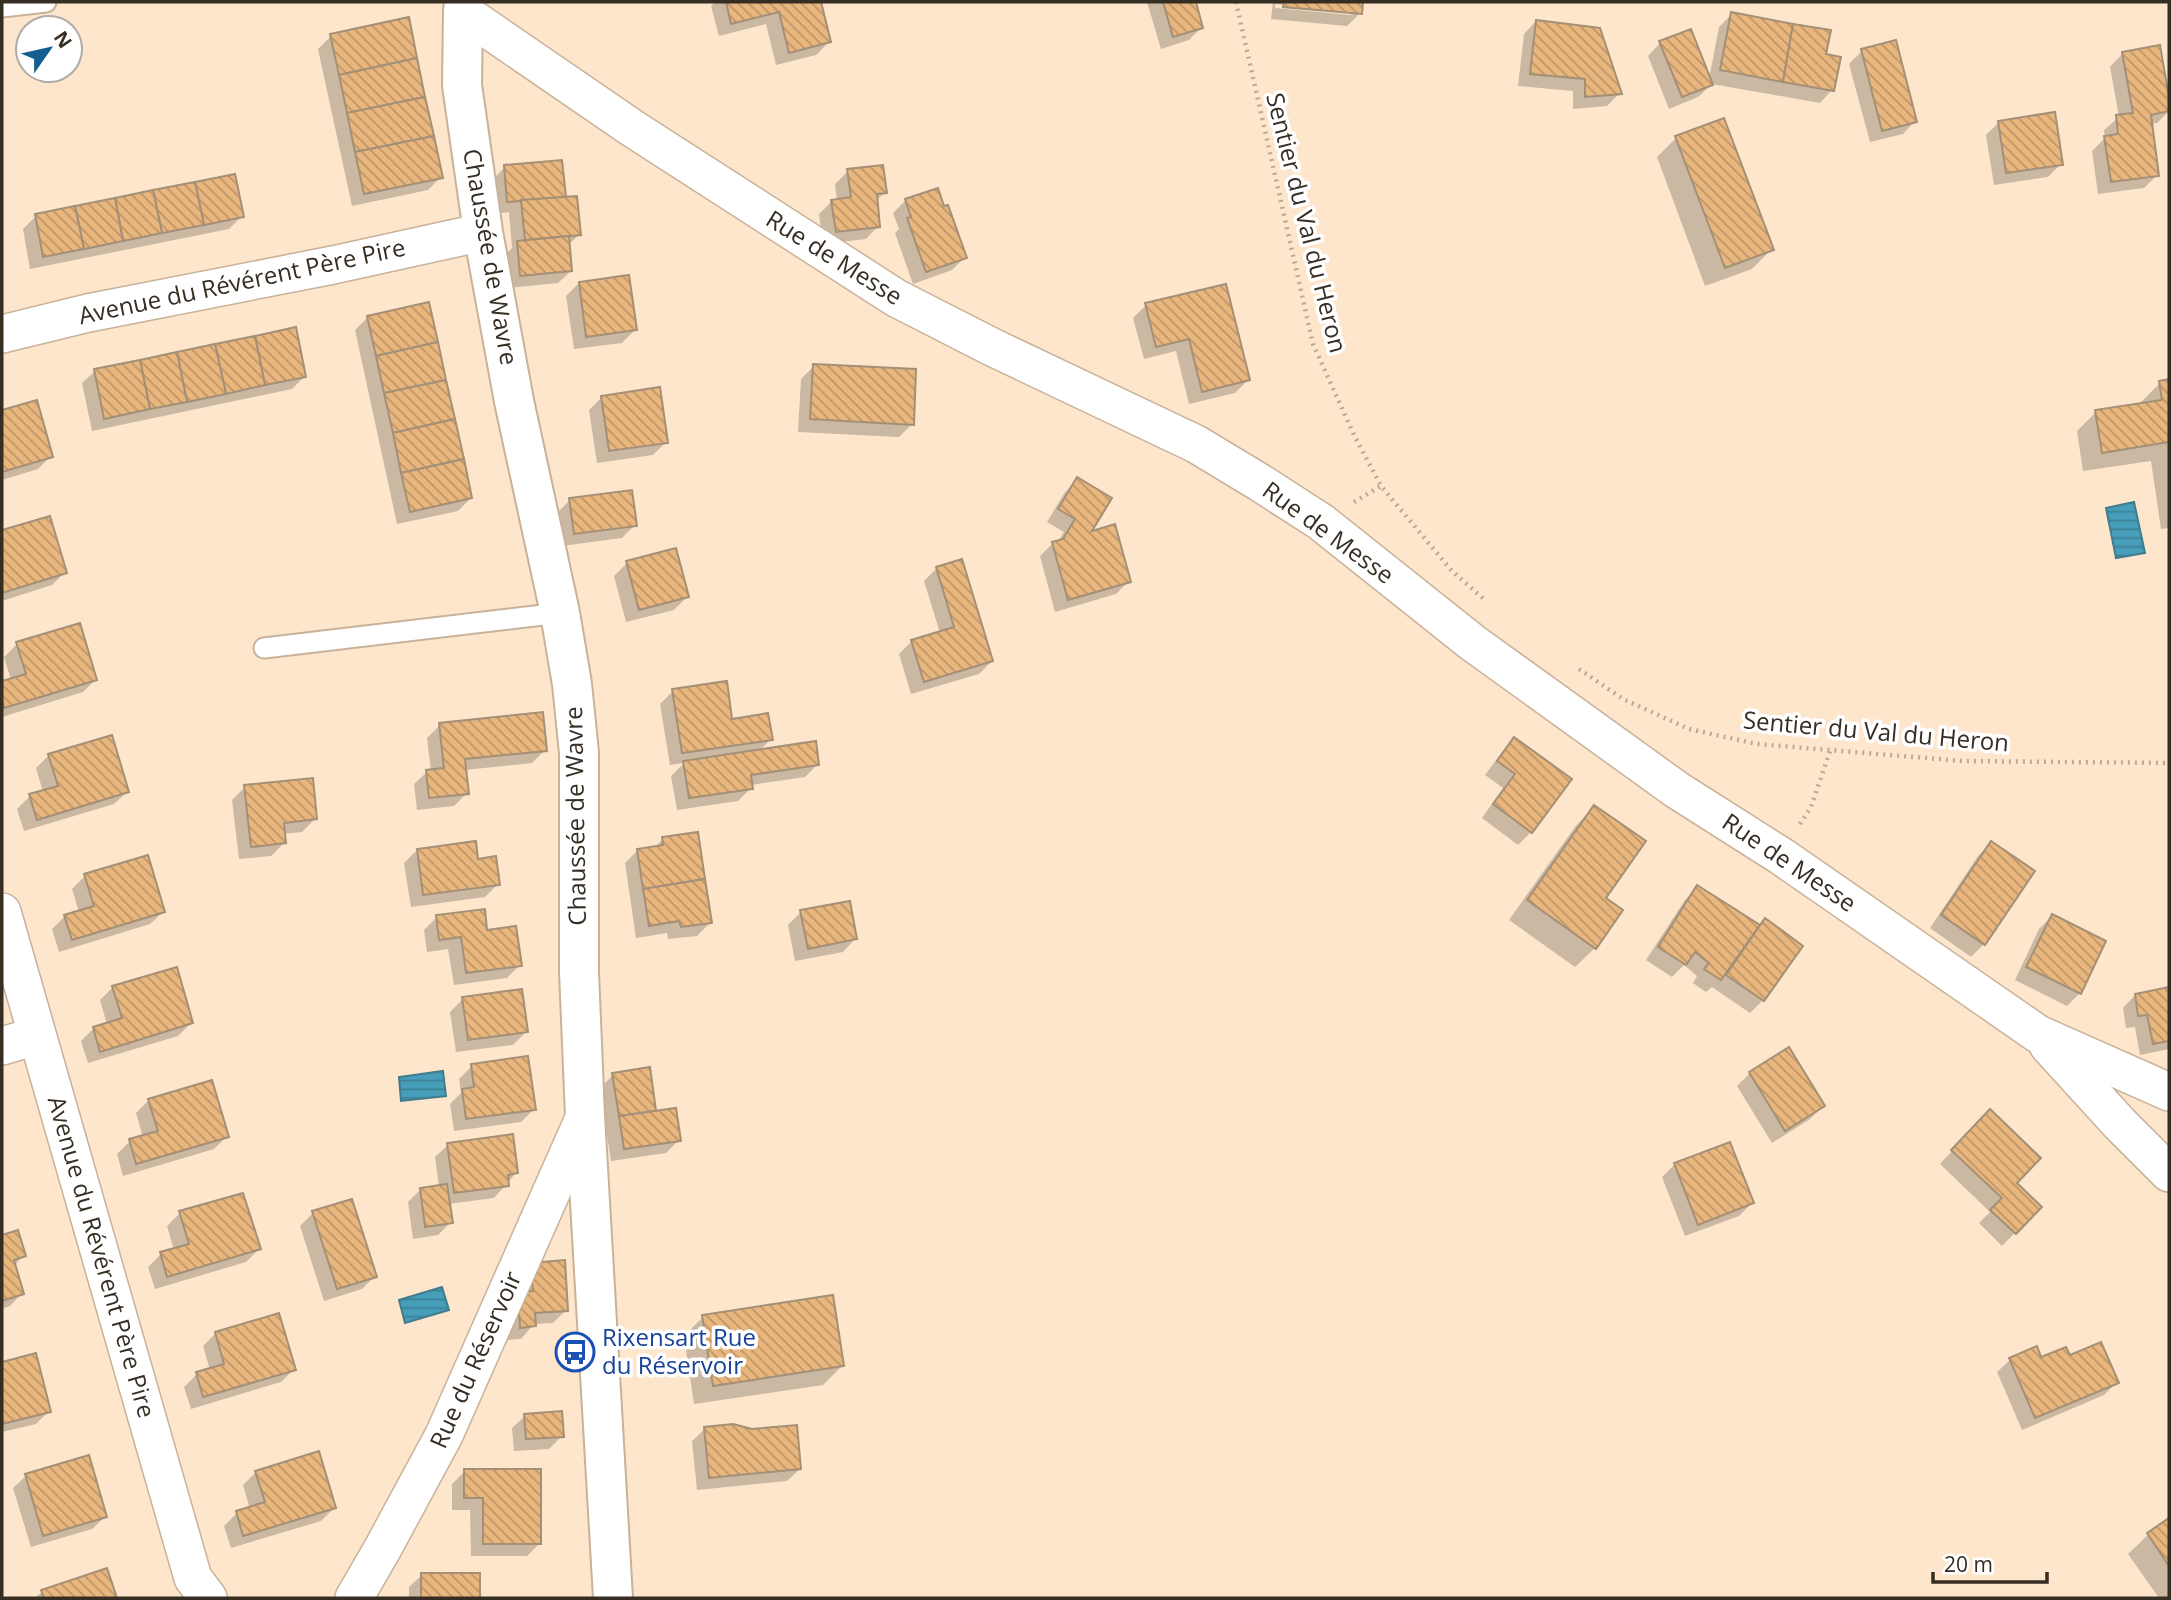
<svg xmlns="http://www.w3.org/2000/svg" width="2171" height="1600" viewBox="0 0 2171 1600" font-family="'Open Sans',sans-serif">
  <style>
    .water { fill: url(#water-rules); stroke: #417c8d; stroke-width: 2 }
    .shadow { fill: #0003; fill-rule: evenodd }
    .building { fill: url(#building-back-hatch); stroke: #a48f77; stroke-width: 2 }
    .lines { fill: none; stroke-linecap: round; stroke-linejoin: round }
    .service-casing { stroke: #c8b299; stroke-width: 23 }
    .minor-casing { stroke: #c8b299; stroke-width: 40 }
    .tertiary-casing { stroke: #c8b299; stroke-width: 42 }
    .path { stroke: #bba994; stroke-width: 4.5; stroke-dasharray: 2 5; stroke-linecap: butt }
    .service { stroke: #fff; stroke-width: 19 }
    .minor { stroke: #fff; stroke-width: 37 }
    .tertiary { stroke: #fff; stroke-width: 38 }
    .labels { text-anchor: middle; stroke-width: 7; stroke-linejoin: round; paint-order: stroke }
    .street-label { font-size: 24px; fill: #362d23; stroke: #fff }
    .transit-label { font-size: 24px; fill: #164399; stroke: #fff; text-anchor: start }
  </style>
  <defs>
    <pattern id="water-rules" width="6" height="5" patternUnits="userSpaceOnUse" patternTransform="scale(1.75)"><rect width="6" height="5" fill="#469eba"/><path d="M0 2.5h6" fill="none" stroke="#3b8197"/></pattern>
    <pattern id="building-back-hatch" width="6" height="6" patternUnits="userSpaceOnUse" patternTransform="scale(1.75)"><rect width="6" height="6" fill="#e9b77e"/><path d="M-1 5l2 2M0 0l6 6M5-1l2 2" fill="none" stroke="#be9567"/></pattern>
  </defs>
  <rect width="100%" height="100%" fill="#fde6cc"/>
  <g class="water">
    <polygon points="2134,502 2145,553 2116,558 2106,508"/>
    <polygon points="443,1071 446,1096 401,1101 399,1077"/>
    <polygon points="442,1287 449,1310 405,1323 399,1300"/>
  </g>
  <g class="shadow">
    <polygon points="715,2 819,2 829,42 816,55 776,65 766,24 719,36 711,6"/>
    <polygon points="1147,2 1194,2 1201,28 1189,40 1161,49"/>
    <path d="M1273,2H1361L1360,13L1347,26L1271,19ZM1275,4L1351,11V15L1275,8Z"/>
    <polygon points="1732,14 1824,56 1832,90 1820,103 1712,84 1698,97 1669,109 1648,56 1660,43 1709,79 1719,27"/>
    <polygon points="1536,21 1620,93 1607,106 1573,109 1573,91 1518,86 1524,34"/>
    <polygon points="331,36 441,177 428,190 352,206 318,49"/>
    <polygon points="2158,47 2169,111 2157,123 2150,124 2157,175 2144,188 2098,194 2092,151 2105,138 2104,130 2119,117 2110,67 2122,54"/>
    <polygon points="1862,51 1915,121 1903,134 1870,142 1849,64"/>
    <polygon points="1999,122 2061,164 2048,177 1994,185 1986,135"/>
    <polygon points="1676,138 1772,249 1752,269 1705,286 1657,157"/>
    <polygon points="505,167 564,199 579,235 568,245 571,271 558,283 508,288 505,255 512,248 509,212 495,214 492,180"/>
    <polygon points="848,171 885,192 876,201 878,226 866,239 823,244 819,214 832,201 837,201 835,184"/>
    <polygon points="906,200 965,257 952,270 913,284 895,233 899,229 893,213"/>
    <polygon points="36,216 242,216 229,229 30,269 23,229"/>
    <polygon points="579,283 635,330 622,343 574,349 566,296"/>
    <polygon points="1146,305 1248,380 1235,393 1189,404 1176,351 1144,359 1133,318"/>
    <polygon points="368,317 471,498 458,511 397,524 355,330"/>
    <polygon points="814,366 912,424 899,437 798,432 801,379"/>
    <polygon points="95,371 304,377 292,389 92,431 82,383"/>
    <polygon points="2169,381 2169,528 2161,529 2151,461 2083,471 2077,431 2096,412 2141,405 2141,402 2160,383"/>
    <polygon points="602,397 666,442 653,455 597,463 589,410"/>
    <polygon points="35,402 51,456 38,469 2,480 2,412"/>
    <polygon points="1077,480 1089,533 1129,581 1116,594 1055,612 1040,556 1053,543 1058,542 1064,532 1047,522 1065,492"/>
    <polygon points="570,500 635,525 622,538 562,546 557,513"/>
    <polygon points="49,518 65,572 52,585 2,601 2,532"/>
    <polygon points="627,563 687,597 674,610 626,622 614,576"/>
    <polygon points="937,568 992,661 979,674 911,694 899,654 912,641 940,633 924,581"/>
    <polygon points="17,644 95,680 83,692 2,717 2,683 11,680 4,657"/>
    <polygon points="673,691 771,739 758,752 818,764 805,777 751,785 751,788 738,801 677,810 671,776 684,763 670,765 660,704"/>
    <polygon points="440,725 545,750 532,763 465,770 467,793 454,806 417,810 414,784 427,772 431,771 427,738"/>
    <polygon points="1515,739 1531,832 1518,845 1482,818 1503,788 1485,775 1502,752"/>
    <polygon points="49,755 127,792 114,804 24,831 17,809 30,796 43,792 36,768"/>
    <polygon points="245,787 315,819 302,832 283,834 284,843 271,856 239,859 232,800"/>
    <polygon points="1594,807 1604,898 1595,948 1575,967 1509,920 1575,827"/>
    <polygon points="663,839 710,923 697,936 668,939 667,933 636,938 625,863 638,850 654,848"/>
    <polygon points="1991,843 1984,944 1971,957 1930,928 1978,856"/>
    <polygon points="417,850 476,861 498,884 485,897 411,907 404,863"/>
    <polygon points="147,857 163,912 150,924 59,952 52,929 65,916 79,912 72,889 85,876"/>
    <polygon points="1698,888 1759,926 1765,920 1801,946 1763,1000 1750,1013 1712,987 1706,992 1693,983 1697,976 1684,965 1672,977 1646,960 1685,900"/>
    <polygon points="801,912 855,939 843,952 795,961 788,925"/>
    <polygon points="2052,916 2080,993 2067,1006 2015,980 2039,929"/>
    <polygon points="437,917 486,932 520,965 507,978 454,985 448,949 427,952 424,930"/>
    <polygon points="113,987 191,1023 178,1036 88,1063 81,1041 94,1028 107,1024 100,1000"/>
    <polygon points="2169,989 2169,1049 2140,1055 2135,1027 2126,1028 2123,1008 2135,995"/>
    <polygon points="463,999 526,1032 513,1045 456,1052 450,1012"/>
    <polygon points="472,1066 534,1109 521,1122 454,1131 450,1104 461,1093 459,1079"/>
    <polygon points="1750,1073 1823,1106 1810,1119 1772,1143 1737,1086"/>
    <polygon points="613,1075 655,1113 679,1140 666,1153 611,1161 600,1088"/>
    <polygon points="149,1100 227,1136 214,1149 123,1176 117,1154 130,1141 143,1137 136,1113"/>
    <polygon points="1977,1124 2015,1183 2040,1207 2002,1246 1979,1223 1990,1212 1940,1164"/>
    <polygon points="448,1145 516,1173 494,1198 448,1204 451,1222 438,1235 413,1239 408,1202 421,1189 439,1187 435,1157"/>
    <polygon points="1675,1164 1752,1203 1739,1216 1685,1236 1662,1177"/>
    <polygon points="180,1213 259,1249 246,1262 155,1289 148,1267 161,1254 174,1250 167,1226"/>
    <polygon points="313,1213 375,1276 362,1289 324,1301 300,1226"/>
    <polygon points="17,1232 24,1255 14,1266 22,1293 10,1306 2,1309 2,1237"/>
    <polygon points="532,1264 566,1310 553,1323 534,1324 521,1339 508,1340 505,1306"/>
    <polygon points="703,1317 843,1365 823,1385 694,1404 684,1336"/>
    <polygon points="216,1333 294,1369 281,1382 191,1409 184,1387 197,1374 210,1370 203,1346"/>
    <polygon points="35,1355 49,1411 36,1424 2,1432 2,1363"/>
    <polygon points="2069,1358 2117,1382 2104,1395 2022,1430 1997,1372 2010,1360"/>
    <polygon points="525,1416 562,1436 549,1449 514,1451 512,1428"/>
    <polygon points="705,1429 800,1469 787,1481 697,1490 692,1441"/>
    <polygon points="465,1471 540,1543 527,1556 471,1556 470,1510 452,1510 452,1484"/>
    <polygon points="256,1472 334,1508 321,1521 231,1548 224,1526 237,1513 250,1509 243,1485"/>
    <polygon points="26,1476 105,1517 92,1529 31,1547 13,1488"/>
    <polygon points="2169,1520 2169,1598 2159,1598 2128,1554 2148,1535"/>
    <polygon points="106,1570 115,1598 35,1598 42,1592"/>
    <polygon points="422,1575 478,1575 478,1598 409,1598 409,1587"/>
  </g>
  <g class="building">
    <polygon points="726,2 821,2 831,42 789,53 779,12 731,24"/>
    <polygon points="1163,2 1196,2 1203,28 1173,37"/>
    <polygon points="1284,2 1363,2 1362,14 1283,7"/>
    <polygon points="1731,12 1793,24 1783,82 1720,70"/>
    <polygon points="409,17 417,58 339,75 330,34"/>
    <polygon points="1536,20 1600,28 1622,94 1585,97 1585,79 1530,74"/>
    <polygon points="1793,24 1831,30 1826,54 1841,57 1834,91 1783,82"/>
    <polygon points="1691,29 1713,85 1682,97 1659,41"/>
    <polygon points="1896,40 1917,122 1882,131 1861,49"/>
    <polygon points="2160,45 2169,98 2169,111 2151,115 2159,176 2111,182 2104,136 2118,134 2116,115 2133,113 2122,52"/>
    <polygon points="417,58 425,97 347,113 339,75"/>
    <polygon points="425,97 434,136 355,152 347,113"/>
    <polygon points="2055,112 2063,165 2006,173 1998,121"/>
    <polygon points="1724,118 1774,250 1725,268 1675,136"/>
    <polygon points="434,136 443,178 364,194 355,152"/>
    <polygon points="562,160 566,197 507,202 504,165"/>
    <polygon points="883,165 887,193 877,194 880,227 836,232 831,200 851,197 847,169"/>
    <polygon points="235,174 244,217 204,225 195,182"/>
    <polygon points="195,182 204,225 162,233 153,190"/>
    <polygon points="938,188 944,206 948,205 967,258 926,272 907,218 911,217 905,199"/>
    <polygon points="153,190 162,233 123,241 115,198"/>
    <polygon points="577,196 581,235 525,240 521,200"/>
    <polygon points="115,198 123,241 84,249 75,206"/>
    <polygon points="75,206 84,249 43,257 35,214"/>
    <polygon points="569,236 572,271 520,276 517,241"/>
    <polygon points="629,275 637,330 586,337 579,282"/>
    <polygon points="1226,284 1250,380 1202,392 1189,339 1156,347 1145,303"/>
    <polygon points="429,302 438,342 376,356 367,316"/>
    <polygon points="296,327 306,377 265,385 255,336"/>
    <polygon points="255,336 265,385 226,394 215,344"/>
    <polygon points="438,342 446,380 384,393 376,356"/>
    <polygon points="215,344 226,394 187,402 177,352"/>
    <polygon points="177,352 187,402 150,409 140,360"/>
    <polygon points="140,360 150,409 104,419 94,369"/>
    <polygon points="813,364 916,369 914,425 810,419"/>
    <polygon points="2169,379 2169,442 2102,453 2095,410 2162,400 2159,381"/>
    <polygon points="446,380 455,419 393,433 384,393"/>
    <polygon points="660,387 668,443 609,451 601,396"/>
    <polygon points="37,400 53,457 2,472 2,410"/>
    <polygon points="455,419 464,459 401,473 393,433"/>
    <polygon points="464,459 472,498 410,512 401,473"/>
    <polygon points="1077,477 1112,498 1092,531 1115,524 1131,582 1068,600 1052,542 1063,539 1075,519 1058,509"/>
    <polygon points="632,490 637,526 574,534 569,498"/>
    <polygon points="50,516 67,573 2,593 2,530"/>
    <polygon points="676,548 689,597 639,610 626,561"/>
    <polygon points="962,559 993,661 924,682 911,640 954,627 936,567"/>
    <polygon points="80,623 97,680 4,708 2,700 2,681 26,674 16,642"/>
    <polygon points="727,681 732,719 768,713 773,740 682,753 672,689"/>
    <polygon points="543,712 547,751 465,759 469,794 429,798 426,770 444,768 439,723"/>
    <polygon points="112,735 129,792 37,820 29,794 58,786 48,754"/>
    <polygon points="1514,737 1572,779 1532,833 1493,804 1515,774 1497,761"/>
    <polygon points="816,741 819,765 751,775 753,789 689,798 683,761"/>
    <polygon points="313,778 317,819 284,823 286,843 251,847 244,785"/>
    <polygon points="1594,805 1646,841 1606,898 1623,910 1596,949 1527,900"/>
    <polygon points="698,832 705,879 643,889 637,849 663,845 662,837"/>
    <polygon points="476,841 478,859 496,856 500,885 423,895 417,849"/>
    <polygon points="1991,841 2035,871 1985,945 1941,915"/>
    <polygon points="148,855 165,912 72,940 64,915 94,906 84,874"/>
    <polygon points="705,879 712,923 681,927 679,921 649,926 643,889"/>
    <polygon points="1697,885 1760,925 1721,980 1704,969 1709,963 1695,952 1686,965 1658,947"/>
    <polygon points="850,901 857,939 808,949 800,910"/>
    <polygon points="485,909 487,930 516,926 522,966 466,973 461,937 439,940 436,915"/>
    <polygon points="2052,914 2106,941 2081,994 2026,967"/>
    <polygon points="1765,918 1803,946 1764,1001 1726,975"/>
    <polygon points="177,967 193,1023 100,1052 93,1027 122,1018 112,986"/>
    <polygon points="2169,987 2169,1041 2153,1044 2147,1015 2138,1016 2135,994"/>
    <polygon points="522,989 528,1032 468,1040 462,997"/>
    <polygon points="1789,1047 1825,1106 1785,1131 1749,1072"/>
    <polygon points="528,1056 536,1110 466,1119 462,1089 474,1087 471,1064"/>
    <polygon points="650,1067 656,1111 619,1116 612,1073"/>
    <polygon points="212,1080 229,1137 136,1164 129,1139 158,1131 148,1099"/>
    <polygon points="676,1108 681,1141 624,1149 619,1116"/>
    <polygon points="1990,1109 2041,1158 2017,1183 2042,1207 2016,1234 1990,1210 2002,1198 1951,1150"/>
    <polygon points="513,1134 518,1173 508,1175 509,1186 454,1193 447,1143"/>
    <polygon points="1730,1142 1754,1203 1698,1225 1674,1163"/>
    <polygon points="447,1184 453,1223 425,1227 420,1188"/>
    <polygon points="243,1193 261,1249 167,1277 160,1252 189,1244 179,1211"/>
    <polygon points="352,1199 377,1277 337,1289 312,1211"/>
    <polygon points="18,1230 26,1256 14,1260 24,1294 2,1301 2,1235"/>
    <polygon points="565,1260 568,1311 535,1313 536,1326 520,1328 518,1292 533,1291 531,1263"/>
    <polygon points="833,1295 844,1366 713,1386 702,1315"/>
    <polygon points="279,1313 296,1370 203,1397 196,1372 224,1364 215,1332"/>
    <polygon points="2101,1342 2119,1383 2035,1418 2009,1358 2037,1346 2041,1357 2066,1347 2070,1355"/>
    <polygon points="36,1353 51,1412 2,1424 2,1362"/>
    <polygon points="562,1411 564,1437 526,1439 524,1414"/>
    <polygon points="733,1424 752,1429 797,1425 801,1469 709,1478 704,1427"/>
    <polygon points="319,1451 336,1508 243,1536 236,1511 265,1502 255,1471"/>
    <polygon points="89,1455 107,1517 43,1536 25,1474"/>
    <polygon points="464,1469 541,1469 541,1544 483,1544 483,1498 464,1498"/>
    <polygon points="2169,1518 2169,1566 2147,1533"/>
    <polygon points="107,1568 117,1598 44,1598 41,1590"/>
    <rect x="421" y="1573" width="59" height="25"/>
  </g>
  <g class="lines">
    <defs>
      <g id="service">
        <polyline points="2,7 46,2"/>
        <polyline points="264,648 560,613"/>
      </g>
      <g id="minor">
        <polyline points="463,12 632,128 896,298 992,347 1196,444 1259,482 1321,522 1473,643 1677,790 1781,856 2038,1034 2169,1092"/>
        <polyline points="2,334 88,313 333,265 483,232"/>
        <polyline points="2,912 193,1578 208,1598"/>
        <polyline points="2048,1045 2120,1124 2169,1173"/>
        <polyline points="2,1046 36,1036"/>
        <polyline points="354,1598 383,1548 444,1435 585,1116"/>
      </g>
      <polyline id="tertiary" points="464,2 463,12 462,85 483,232 514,401 560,613 572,684 579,753 579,972 585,1116 613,1598"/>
    </defs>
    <use href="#service" class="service-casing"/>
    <use href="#minor" class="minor-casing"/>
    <use href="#tertiary" class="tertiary-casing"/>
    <g class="path">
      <polyline points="1236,2 1313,344 1354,435 1381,486 1452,571 1485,600"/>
      <polyline points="1354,502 1381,486"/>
      <polyline points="1579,669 1623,699 1689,729 1757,744 1962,761 2169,763"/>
      <polyline points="1800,824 1811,807 1830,751"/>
    </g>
    <use href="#service" class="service"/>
    <use href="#minor" class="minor"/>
    <use href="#tertiary" class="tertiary"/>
  </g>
  <defs>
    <symbol id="bus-ring" viewBox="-11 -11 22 22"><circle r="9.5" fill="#fff" stroke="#1a4fb4" stroke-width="1.5"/><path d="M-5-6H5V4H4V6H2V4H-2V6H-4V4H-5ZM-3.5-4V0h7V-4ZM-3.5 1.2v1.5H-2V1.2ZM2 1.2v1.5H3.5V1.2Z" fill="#1a4fb4"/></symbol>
  </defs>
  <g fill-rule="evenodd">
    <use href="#bus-ring" x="553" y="1330" width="44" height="44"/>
  </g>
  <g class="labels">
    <g class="street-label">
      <text transform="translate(1306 223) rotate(76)" y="8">Sentier du Val du Heron</text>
      <text transform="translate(490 257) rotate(80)" y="8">Chaussée de Wavre</text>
      <text transform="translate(834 258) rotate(32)" y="8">Rue de Messe</text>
      <text transform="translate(242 282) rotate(-12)" y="8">Avenue du Révérent Père Pire</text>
      <text transform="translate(1328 533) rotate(36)" y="8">Rue de Messe</text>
      <text transform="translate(1876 732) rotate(5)" y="8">Sentier du Val du Heron</text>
      <text transform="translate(576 816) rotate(-91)" y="8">Chaussée de Wavre</text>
      <text transform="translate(1789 863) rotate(34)" y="8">Rue de Messe</text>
      <text transform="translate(101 1257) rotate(74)" y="8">Avenue du Révérent Père Pire</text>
      <text transform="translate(476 1360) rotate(-66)" y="8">Rue du Réservoir</text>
    </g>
    <g class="transit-label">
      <text x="602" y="1346">Rixensart Rue<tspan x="602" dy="28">du Réservoir</tspan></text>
    </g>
  </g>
  <rect width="2171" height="1600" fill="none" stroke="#362d23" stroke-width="7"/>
  <g transform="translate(49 49) rotate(56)"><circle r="33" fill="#ffffff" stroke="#afaba7" stroke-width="2"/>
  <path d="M0-5L12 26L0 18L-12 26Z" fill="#135d91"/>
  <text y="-10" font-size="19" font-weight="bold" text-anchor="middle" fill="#362d23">N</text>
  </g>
  <path d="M1933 1572v10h114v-10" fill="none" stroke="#362d23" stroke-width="3.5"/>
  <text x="1944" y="1572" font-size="21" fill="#362d23" stroke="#ffffff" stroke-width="5" paint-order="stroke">20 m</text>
</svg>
